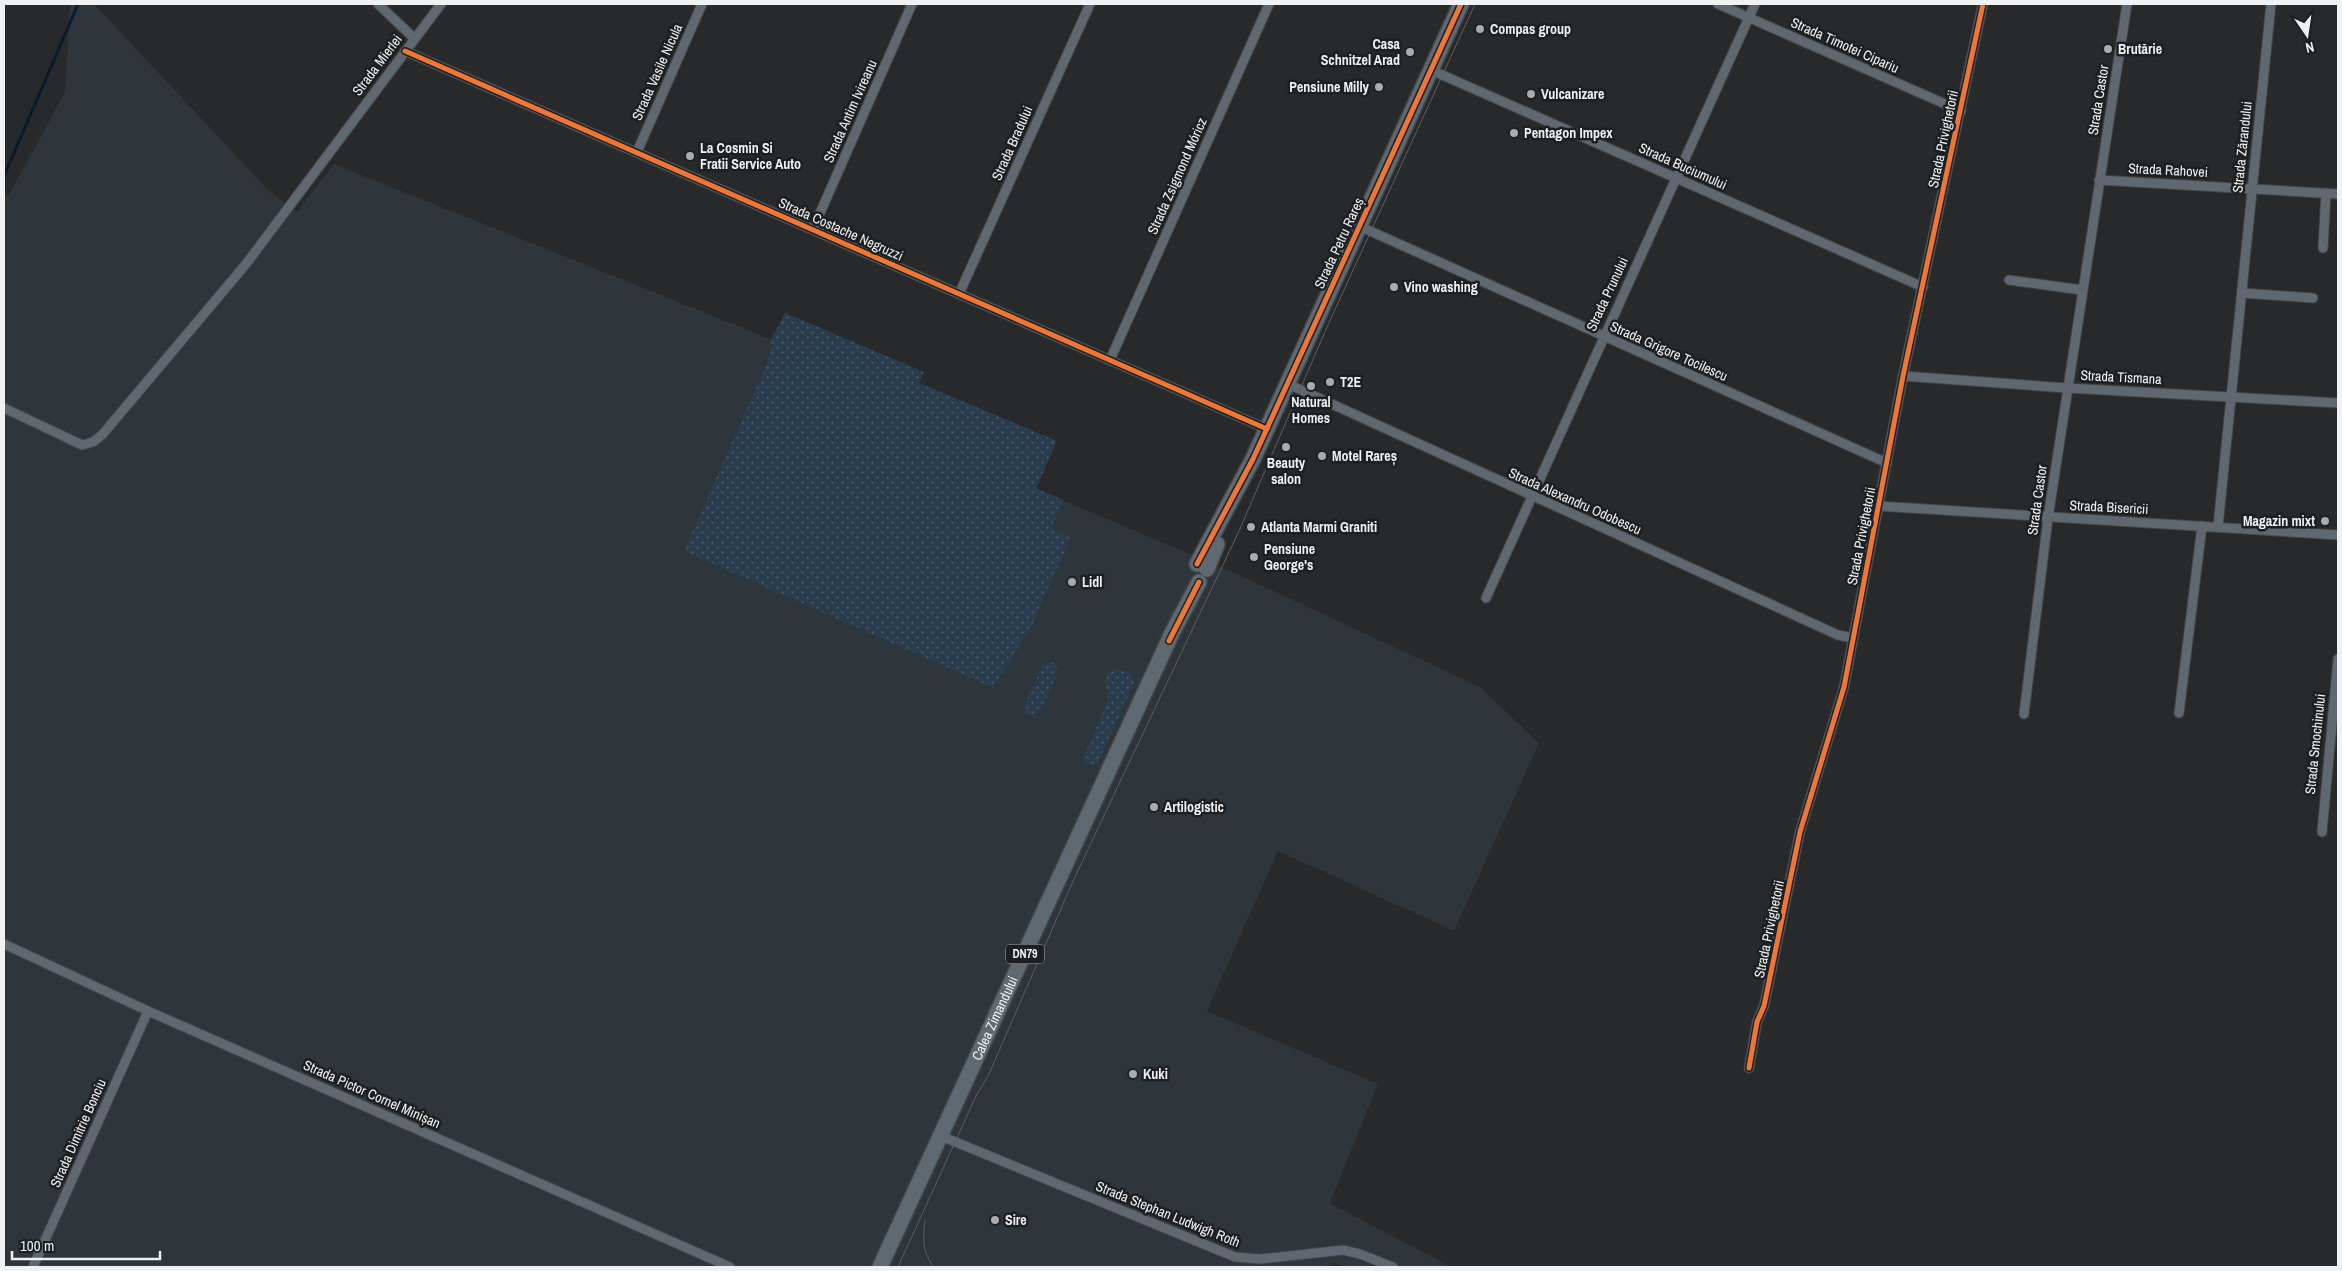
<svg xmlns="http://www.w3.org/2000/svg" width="2342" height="1271" viewBox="0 0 2342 1271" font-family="'Archivo Narrow',sans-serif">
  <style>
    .built { fill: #2e353b }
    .grass { fill: url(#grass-dots) }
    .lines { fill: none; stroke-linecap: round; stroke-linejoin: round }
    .stream { stroke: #061c2e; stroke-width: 3 }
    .minor-casing { stroke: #444546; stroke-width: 11 }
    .primary-casing { stroke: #444546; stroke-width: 18 }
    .minor { stroke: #5f6870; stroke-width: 9 }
    .primary { stroke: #5e6972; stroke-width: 15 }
    .tram { stroke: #5a6063; stroke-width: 1 }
    .cycleway-casing { stroke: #1d2022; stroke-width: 8 }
    .cycleway { stroke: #f07635; stroke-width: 5 }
    .poi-dot { fill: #a9abad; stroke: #1d2022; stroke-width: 2 }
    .labels { text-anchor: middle; stroke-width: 5; stroke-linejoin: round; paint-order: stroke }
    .shield { fill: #1d2022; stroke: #b0b2b4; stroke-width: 1 }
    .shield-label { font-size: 12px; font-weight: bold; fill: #eff1f3 }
    .poi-label { font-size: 14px; font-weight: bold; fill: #eff1f3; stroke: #1d2022; text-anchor: start }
    .street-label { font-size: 14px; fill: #eff1f3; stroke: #1d2022 }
  </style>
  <defs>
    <pattern id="grass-dots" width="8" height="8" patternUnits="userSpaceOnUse" patternTransform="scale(1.25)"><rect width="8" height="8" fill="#2a3d4e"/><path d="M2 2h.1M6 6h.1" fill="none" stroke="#495a68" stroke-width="1.8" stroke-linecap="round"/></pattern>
  </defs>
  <rect width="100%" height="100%" fill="#27292b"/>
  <polygon class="built" points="70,4 94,4 269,191 297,212 334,164 771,339 785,313 923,372 919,383 1057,441 1036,489 1233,572 1480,687 1539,743 1454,931 1278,851 1207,1011 1378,1084 1330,1203 1451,1267 1343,1267 1333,1263 1331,1267 4,1267 4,196 9,195 65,92"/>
  <g class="grass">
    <polygon points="785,313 924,372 919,383 1057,441 1036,488 1063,500 1051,529 1071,538 1032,625 993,688 684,551 768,361 772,339"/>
    <polygon points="1053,662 1056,664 1058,672 1041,711 1031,716 1026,714 1024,705 1043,665"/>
    <polygon points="1120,669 1130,673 1135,681 1097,765 1090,765 1083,761 1083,758 1108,700 1105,680 1107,674 1112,670"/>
  </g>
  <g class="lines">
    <polyline class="stream" points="4,176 78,4"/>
    <defs>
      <g id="minor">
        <polyline points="378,4 414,38"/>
        <polyline points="1718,4 1961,111"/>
        <polyline points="405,51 1267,429"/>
        <polyline points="1431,70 1923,287"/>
        <polyline points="637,152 702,4"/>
        <polyline points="2099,180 2338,194"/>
        <polyline points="1359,226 1887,463"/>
        <polyline points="813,229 912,4"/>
        <polyline points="2323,248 2326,193"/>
        <polyline points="2009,280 2082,290"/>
        <polyline points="2242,293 2313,298"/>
        <polyline points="959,294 1090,4"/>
        <polyline points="1110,360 1269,4"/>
        <polyline points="1903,376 2067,388 2338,403"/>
        <polyline points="1288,384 1838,635 1852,638"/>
        <polyline points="4,408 82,445 93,442 102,435 246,264 441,4"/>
        <polyline points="1878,506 2338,535"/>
        <polyline points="2218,526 2271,4"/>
        <polyline points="1486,598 1755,4"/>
        <polyline points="2179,713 2202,526"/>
        <polyline points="2024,714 2048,518 2127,4"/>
        <polyline points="2322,832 2338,659"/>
        <polyline points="4,944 148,1011 730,1267"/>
        <polyline points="1749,1068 1757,1022 1764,1006 1800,832 1844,687 1903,376 1983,4"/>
        <polyline points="941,1136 1235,1257 1260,1259 1343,1250 1360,1254 1393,1267"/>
        <polyline points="33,1267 148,1011"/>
      </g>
      <g id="primary">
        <polyline points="1197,564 1253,459 1461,4"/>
        <polyline points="1207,569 1217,544"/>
        <path id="s1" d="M880,1267L1172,633L1199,582"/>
      </g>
    </defs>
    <use href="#minor" class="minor-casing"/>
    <use href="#primary" class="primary-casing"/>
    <use href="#minor" class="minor"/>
    <use href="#primary" class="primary"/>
    <g class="tram">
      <path d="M925,1220C923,1238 922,1253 934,1267"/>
      <polyline points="898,1267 976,1096 989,1074 1074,879 1239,531 1327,327 1475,4"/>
    </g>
    <defs>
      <g id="cycleway">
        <polyline points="405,51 1267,429"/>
        <polyline points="1197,564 1253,459 1461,4"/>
        <polyline points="1169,641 1199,582"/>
        <polyline points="1749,1068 1757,1022 1764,1006 1800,832 1844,687 1903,376 1983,4"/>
      </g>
    </defs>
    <use href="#cycleway" class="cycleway-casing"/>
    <use href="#cycleway" class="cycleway"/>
  </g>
  <g class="poi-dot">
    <circle cx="1480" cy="29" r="5"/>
    <circle cx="2108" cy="49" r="5"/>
    <circle cx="1410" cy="52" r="5"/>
    <circle cx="1379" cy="87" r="5"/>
    <circle cx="1531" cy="94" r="5"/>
    <circle cx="1514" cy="133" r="5"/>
    <circle cx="690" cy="156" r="5"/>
    <circle cx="1394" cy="287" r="5"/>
    <circle cx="1330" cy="382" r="5"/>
    <circle cx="1311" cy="386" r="5"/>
    <circle cx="1286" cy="447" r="5"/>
    <circle cx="1322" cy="456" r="5"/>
    <circle cx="2325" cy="521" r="5"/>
    <circle cx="1251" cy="527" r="5"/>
    <circle cx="1254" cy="557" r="5"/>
    <circle cx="1072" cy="582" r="5"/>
    <circle cx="1154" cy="807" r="5"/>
    <circle cx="1133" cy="1074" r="5"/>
    <circle cx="995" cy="1220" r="5"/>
  </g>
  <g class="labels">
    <rect class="shield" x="1006" y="944.5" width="38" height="19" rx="4"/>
    <g class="shield-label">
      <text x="1025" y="958">DN79</text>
    </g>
    <g class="poi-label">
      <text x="1490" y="34">Compas group</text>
      <text x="1400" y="49" text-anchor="end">Casa<tspan x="1400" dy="16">Schnitzel Arad</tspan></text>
      <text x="2118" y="54">Brutărie</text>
      <text x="1369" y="92" text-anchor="end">Pensiune Milly</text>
      <text x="1541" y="99">Vulcanizare</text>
      <text x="1524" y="138">Pentagon Impex</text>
      <text x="700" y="153">La Cosmin Si<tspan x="700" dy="16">Fratii Service Auto</tspan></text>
      <text x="1404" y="292">Vino washing</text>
      <text x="1340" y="387">T2E</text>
      <text x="1311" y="407" text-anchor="middle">Natural<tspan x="1311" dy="16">Homes</tspan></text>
      <text x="1332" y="461">Motel Rareș</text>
      <text x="1286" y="468" text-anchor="middle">Beauty<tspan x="1286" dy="16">salon</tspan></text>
      <text x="2315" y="526" text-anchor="end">Magazin mixt</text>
      <text x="1261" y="532">Atlanta Marmi Graniti</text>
      <text x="1264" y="554">Pensiune<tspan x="1264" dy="16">George's</tspan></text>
      <text x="1082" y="587">Lidl</text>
      <text x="1164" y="812">Artilogistic</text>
      <text x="1143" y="1079">Kuki</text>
      <text x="1005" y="1225">Sire</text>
    </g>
    <g class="street-label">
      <text transform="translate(1845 45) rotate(24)" y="5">Strada Timotei Cipariu</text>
      <text transform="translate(377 65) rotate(-53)" y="5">Strada Mierlei</text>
      <text transform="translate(657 72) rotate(-66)" y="5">Strada Vasile Nicula</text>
      <text transform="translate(2098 100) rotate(-81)" y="5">Strada Castor</text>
      <text transform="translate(850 111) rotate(-66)" y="5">Strada Antim Ivireanu</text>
      <text transform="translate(1943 139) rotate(-78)" y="5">Strada Privighetorii</text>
      <text transform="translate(1012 143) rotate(-66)" y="5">Strada Bradului</text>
      <text transform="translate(2242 147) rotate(-84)" y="5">Strada Zărandului</text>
      <text transform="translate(1683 166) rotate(24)" y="5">Strada Buciumului</text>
      <text transform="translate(2168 170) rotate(3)" y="5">Strada Rahovei</text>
      <text transform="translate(1177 176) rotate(-66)" y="5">Strada Zsigmond Móricz</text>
      <text transform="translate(841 229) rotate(24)" y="5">Strada Costache Negruzzi</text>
      <text transform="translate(1339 243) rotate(-65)" y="5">Strada Petru Rareș</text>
      <text transform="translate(1607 294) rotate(-65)" y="5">Strada Prunului</text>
      <text transform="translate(1669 351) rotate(24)" y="5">Strada Grigore Tocilescu</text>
      <text transform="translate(2121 377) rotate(3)" y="5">Strada Tismana</text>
      <text transform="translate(2037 500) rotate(-82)" y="5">Strada Castor</text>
      <text transform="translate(1575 501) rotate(24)" y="5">Strada Alexandru Odobescu</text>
      <text transform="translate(2109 507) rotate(3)" y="5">Strada Bisericii</text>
      <text transform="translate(1861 536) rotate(-79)" y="5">Strada Privighetorii</text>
      <text transform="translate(2315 744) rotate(-84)" y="5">Strada Smochinului</text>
      <text transform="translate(1769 929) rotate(-78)" y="5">Strada Privighetorii</text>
      <text dy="5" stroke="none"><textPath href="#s1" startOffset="274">Calea Zimandului</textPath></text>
      <text transform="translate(372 1094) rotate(24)" y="5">Strada Pictor Cornel Minișan</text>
      <text transform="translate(78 1133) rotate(-66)" y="5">Strada Dimitrie Bonciu</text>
      <text transform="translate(1168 1214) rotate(22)" y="5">Strada Stephan Ludwigh Roth</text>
    </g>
  </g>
  <rect width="2342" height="1271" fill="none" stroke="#eff1f3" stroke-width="10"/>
  <g transform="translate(2307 35) rotate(167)" stroke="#1d2022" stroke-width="4" paint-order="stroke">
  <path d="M0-4L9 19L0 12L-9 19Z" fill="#eff1f3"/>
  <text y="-8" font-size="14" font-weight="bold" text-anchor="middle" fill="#eff1f3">N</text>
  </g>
  <path d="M12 1251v8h148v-8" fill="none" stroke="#eff1f3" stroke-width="2.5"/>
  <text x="20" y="1251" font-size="15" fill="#eff1f3" stroke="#1d2022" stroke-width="4" paint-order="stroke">100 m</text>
</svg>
